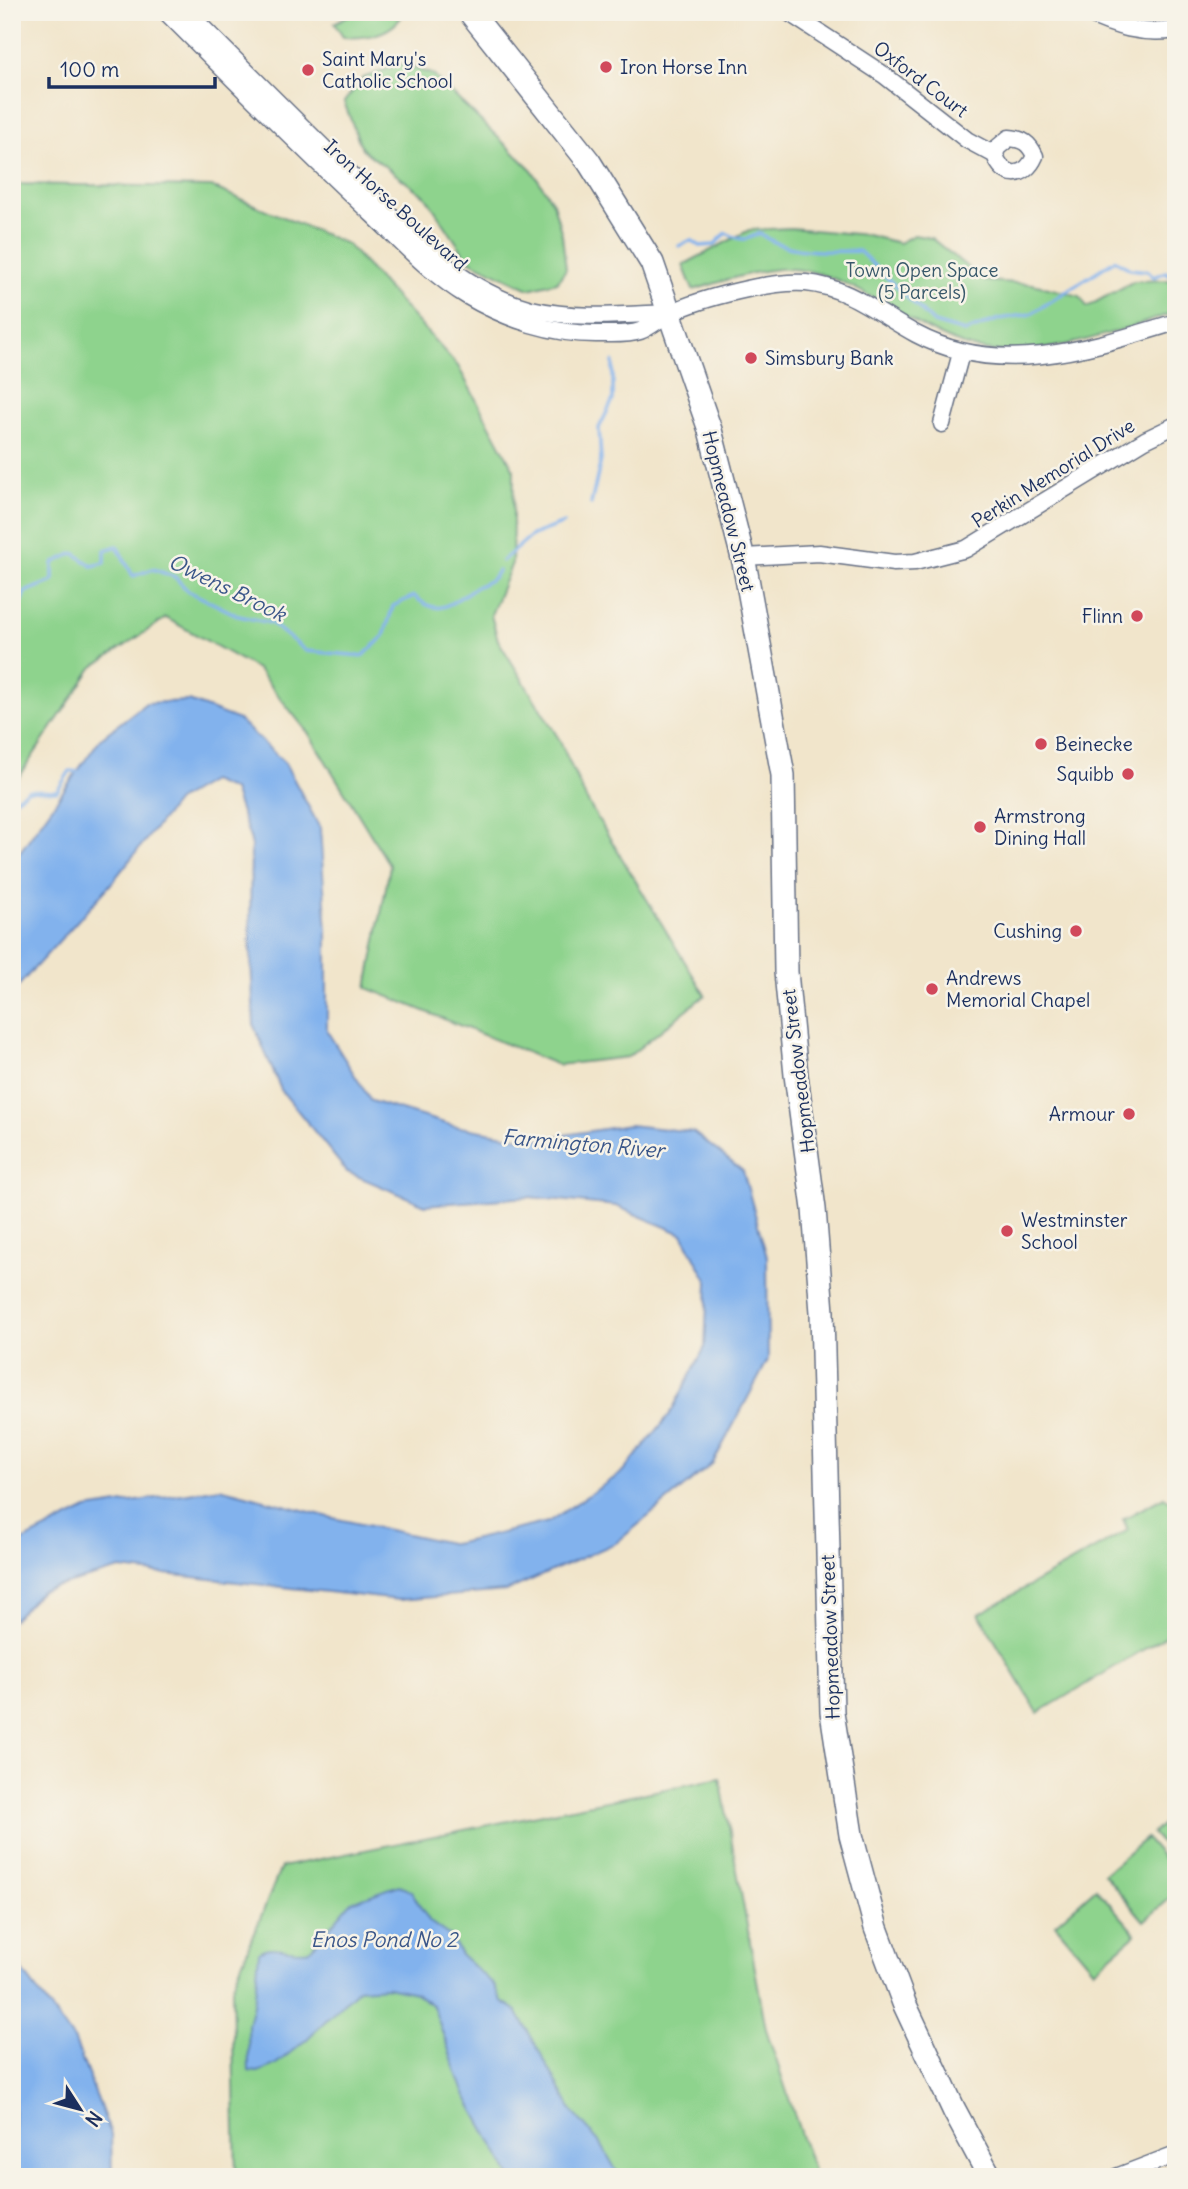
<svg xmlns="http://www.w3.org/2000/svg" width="1188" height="2189" viewBox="0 0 1188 2189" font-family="Delius,sans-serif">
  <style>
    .green { fill: #8ed38d; stroke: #548176; stroke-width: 2 }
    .water { fill: #82b2ed; stroke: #4e70a6; stroke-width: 2 }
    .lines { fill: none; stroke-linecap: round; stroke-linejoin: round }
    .stream { stroke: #82b2ed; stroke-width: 3.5 }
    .minor-casing { stroke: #666f84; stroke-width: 19 }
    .highway-casing { stroke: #666f84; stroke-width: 26 }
    .minor { stroke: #fff; stroke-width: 16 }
    .highway { stroke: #fff; stroke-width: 23 }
    .poi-dot { fill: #d1495b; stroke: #f7f3e8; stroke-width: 2.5 }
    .labels { text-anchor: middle; stroke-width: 5; stroke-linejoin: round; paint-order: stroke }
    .poi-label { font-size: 19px; fill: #1b2f5e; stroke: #f7f3e8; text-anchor: start }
    .street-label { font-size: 19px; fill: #1b2f5e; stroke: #f7f3e8 }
    .park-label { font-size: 19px; fill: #38586a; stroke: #f7f3e8 }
    .water-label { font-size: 21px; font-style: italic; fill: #3a5689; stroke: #f7f3e8 }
  </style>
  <rect width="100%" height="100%" fill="#f7f3e8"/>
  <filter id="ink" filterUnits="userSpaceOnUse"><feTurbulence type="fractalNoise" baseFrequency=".0143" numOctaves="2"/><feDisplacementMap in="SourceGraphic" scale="14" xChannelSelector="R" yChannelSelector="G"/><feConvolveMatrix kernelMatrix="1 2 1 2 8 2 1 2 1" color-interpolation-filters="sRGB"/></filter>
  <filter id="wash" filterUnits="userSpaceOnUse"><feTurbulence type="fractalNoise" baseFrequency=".00686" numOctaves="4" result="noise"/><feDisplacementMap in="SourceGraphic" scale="28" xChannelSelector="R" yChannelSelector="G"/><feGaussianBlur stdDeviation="1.57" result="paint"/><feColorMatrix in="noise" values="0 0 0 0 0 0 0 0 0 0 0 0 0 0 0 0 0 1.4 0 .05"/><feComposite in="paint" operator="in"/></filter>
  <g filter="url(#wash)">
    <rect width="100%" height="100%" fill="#f1e5cb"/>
    <g class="green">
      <path d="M355,12H404C394,34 366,39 343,37L334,23Z"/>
      <polygon points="400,64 432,74 532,170 553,203 562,235 566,269 557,282 529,289 468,260 426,197 362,149 344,102 363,78"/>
      <polygon points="12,184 212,187 347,244 458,366 514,470 512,563 491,615 498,640 559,739 586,799 705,995 628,1057 558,1065 367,988 390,866 309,734 257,669 166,618 92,668 12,787"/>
      <path d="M791,228L867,235L899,243L914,235L931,238L985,281L1033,284L1080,296L1087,307L1134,281L1176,280V312C1117,331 1029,365 967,346C903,327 841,259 771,270C745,273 718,283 693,290L683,265L749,230Z"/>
      <polygon points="1164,1497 1176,1505 1176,1630 1038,1713 979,1614 1128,1530 1123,1519"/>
      <polygon points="720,1778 766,2029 815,2177 236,2177 232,1988 281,1867"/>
      <polygon points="1176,1812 1176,1861 1152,1833"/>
      <polygon points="1146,1838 1176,1873 1176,1893 1144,1921 1104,1874"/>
      <polygon points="1096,1888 1136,1934 1094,1970 1055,1924"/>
    </g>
    <g class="water">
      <polygon points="189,701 239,720 285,763 320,828 327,932 327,1031 371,1101 454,1126 533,1140 629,1125 693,1132 743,1171 767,1257 768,1360 713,1463 616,1543 506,1591 399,1600 120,1569 41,1591 12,1621 12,1546 87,1509 220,1488 333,1518 454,1544 548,1522 623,1472 670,1414 705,1347 708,1282 682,1234 616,1206 529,1197 425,1205 347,1172 281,1090 254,1026 250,936 251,841 233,790 211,781 177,801 109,886 12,993 12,863 101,738 146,703"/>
      <path d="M399,1885L411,1892L430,1922L451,1937L461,1955L494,1985L502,2001L517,2011L573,2112L601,2144L620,2177H511L464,2092L433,2006L415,1993L388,1987L358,1989L307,2039L275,2065L258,2072L249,2071L248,2025L255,1996L259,1952C273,1942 293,1955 310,1950L351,1902Z"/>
      <path d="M12,1949L22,1970L75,2041L111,2134L112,2177H12C12,2160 17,2081 12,2074Z"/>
    </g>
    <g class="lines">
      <g class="stream">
        <path d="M679,246L691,240L700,246L714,245L726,233C740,240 745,242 759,233C788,255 824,251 859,251L934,323L965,332L999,319L1031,314L1115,260L1130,269L1148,271L1153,277L1166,272L1176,280"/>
        <polyline points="591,504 601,460 599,428 613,400 613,362"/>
        <polyline points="502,561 532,535 564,523"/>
        <path d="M12,624L25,592L53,581V563L74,553L92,566L105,563V550L117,546L133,576L153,569L175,577L188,591L239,616L271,623L306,651L363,656L384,636L393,606L414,596C441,620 452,601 476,587C486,582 492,582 498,571"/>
        <polyline points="12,801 28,790 57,791 70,771 80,772"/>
      </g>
    </g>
  </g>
  <g filter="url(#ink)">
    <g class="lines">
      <defs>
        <g id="minor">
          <path d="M166,12C235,81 303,150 374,216C403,244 432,275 467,296C506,319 553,335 600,334C612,334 629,335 640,331C651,327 660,318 670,313C702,298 772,280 806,283C849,287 880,315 916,334C1000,379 1091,348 1176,322"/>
          <path d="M187,12C236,61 285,110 335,159C392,215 450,288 531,309C577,320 623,315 669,313"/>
          <path d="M788,12L884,75L967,140L995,155C1003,179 1025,179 1035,156C1029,143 1023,139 1009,138L997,148L995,155"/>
          <path d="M1084,12C1116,27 1141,35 1176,30"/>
          <polyline points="942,424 961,353"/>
          <polyline points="743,557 819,553 894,563 915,562 966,549 1145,440 1176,425"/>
          <polyline points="1116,2177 1176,2154"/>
        </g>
        <polyline id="highway" points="470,12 589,162 652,263 710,430 744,562 783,775 786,972 796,1075 814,1209 822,1312 832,1712 851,1835 876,1928 904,2003 954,2110 990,2177"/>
      </defs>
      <use href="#minor" class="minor-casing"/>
      <use href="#highway" class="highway-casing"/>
      <use href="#minor" class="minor"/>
      <use href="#highway" class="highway"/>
    </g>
  </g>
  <g class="poi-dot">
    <circle cx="606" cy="67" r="7"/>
    <circle cx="308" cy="70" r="7"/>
    <circle cx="751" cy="358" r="7"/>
    <circle cx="1137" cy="616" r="7"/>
    <circle cx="1041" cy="744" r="7"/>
    <circle cx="1128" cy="774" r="7"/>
    <circle cx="980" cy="827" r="7"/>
    <circle cx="1076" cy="931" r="7"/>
    <circle cx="932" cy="989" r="7"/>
    <circle cx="1129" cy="1114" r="7"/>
    <circle cx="1007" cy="1231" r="7"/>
  </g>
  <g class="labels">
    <g class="poi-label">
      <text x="322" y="66">Saint Mary's<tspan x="322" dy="22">Catholic School</tspan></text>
      <text x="620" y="74">Iron Horse Inn</text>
      <text x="765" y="365">Simsbury Bank</text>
      <text x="1123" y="623" text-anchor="end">Flinn</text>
      <text x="1055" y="751">Beinecke</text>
      <text x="1114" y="781" text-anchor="end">Squibb</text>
      <text x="994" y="823">Armstrong<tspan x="994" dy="22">Dining Hall</tspan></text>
      <text x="1062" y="938" text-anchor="end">Cushing</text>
      <text x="946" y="985">Andrews<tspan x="946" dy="22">Memorial Chapel</tspan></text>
      <text x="1115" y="1121" text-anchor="end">Armour</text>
      <text x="1021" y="1227">Westminster<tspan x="1021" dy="22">School</tspan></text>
    </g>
    <g class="street-label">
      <text transform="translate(921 79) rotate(37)" y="7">Oxford Court</text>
      <text transform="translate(396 205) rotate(42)" y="7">Iron Horse Boulevard</text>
      <text transform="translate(1053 473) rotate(-32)" y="7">Perkin Memorial Drive</text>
      <text transform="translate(729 511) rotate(76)" y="7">Hopmeadow Street</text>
      <text transform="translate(798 1071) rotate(-97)" y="7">Hopmeadow Street</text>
      <text transform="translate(830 1637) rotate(-92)" y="7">Hopmeadow Street</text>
    </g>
    <g class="park-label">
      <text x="922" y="277">Town Open Space<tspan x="922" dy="22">(5 Parcels)</tspan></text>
    </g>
    <g class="water-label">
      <text transform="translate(227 588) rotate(26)" y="7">Owens Brook</text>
      <text transform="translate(583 1144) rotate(5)" y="7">Farmington River</text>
      <text x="384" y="1947">Enos Pond No 2</text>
    </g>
  </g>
  <rect width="1188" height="2189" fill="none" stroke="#f7f3e8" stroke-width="42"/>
  <g transform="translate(80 2109) rotate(126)" stroke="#f7f3e8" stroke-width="5" paint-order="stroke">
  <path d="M0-5L12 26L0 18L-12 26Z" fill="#1b2f5e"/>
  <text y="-10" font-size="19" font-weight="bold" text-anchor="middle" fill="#1b2f5e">N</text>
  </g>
  <path d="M49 77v10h166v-10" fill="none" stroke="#1b2f5e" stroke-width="3.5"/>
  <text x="60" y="77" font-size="21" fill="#1b2f5e" stroke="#f7f3e8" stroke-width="5" paint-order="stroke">100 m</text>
</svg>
